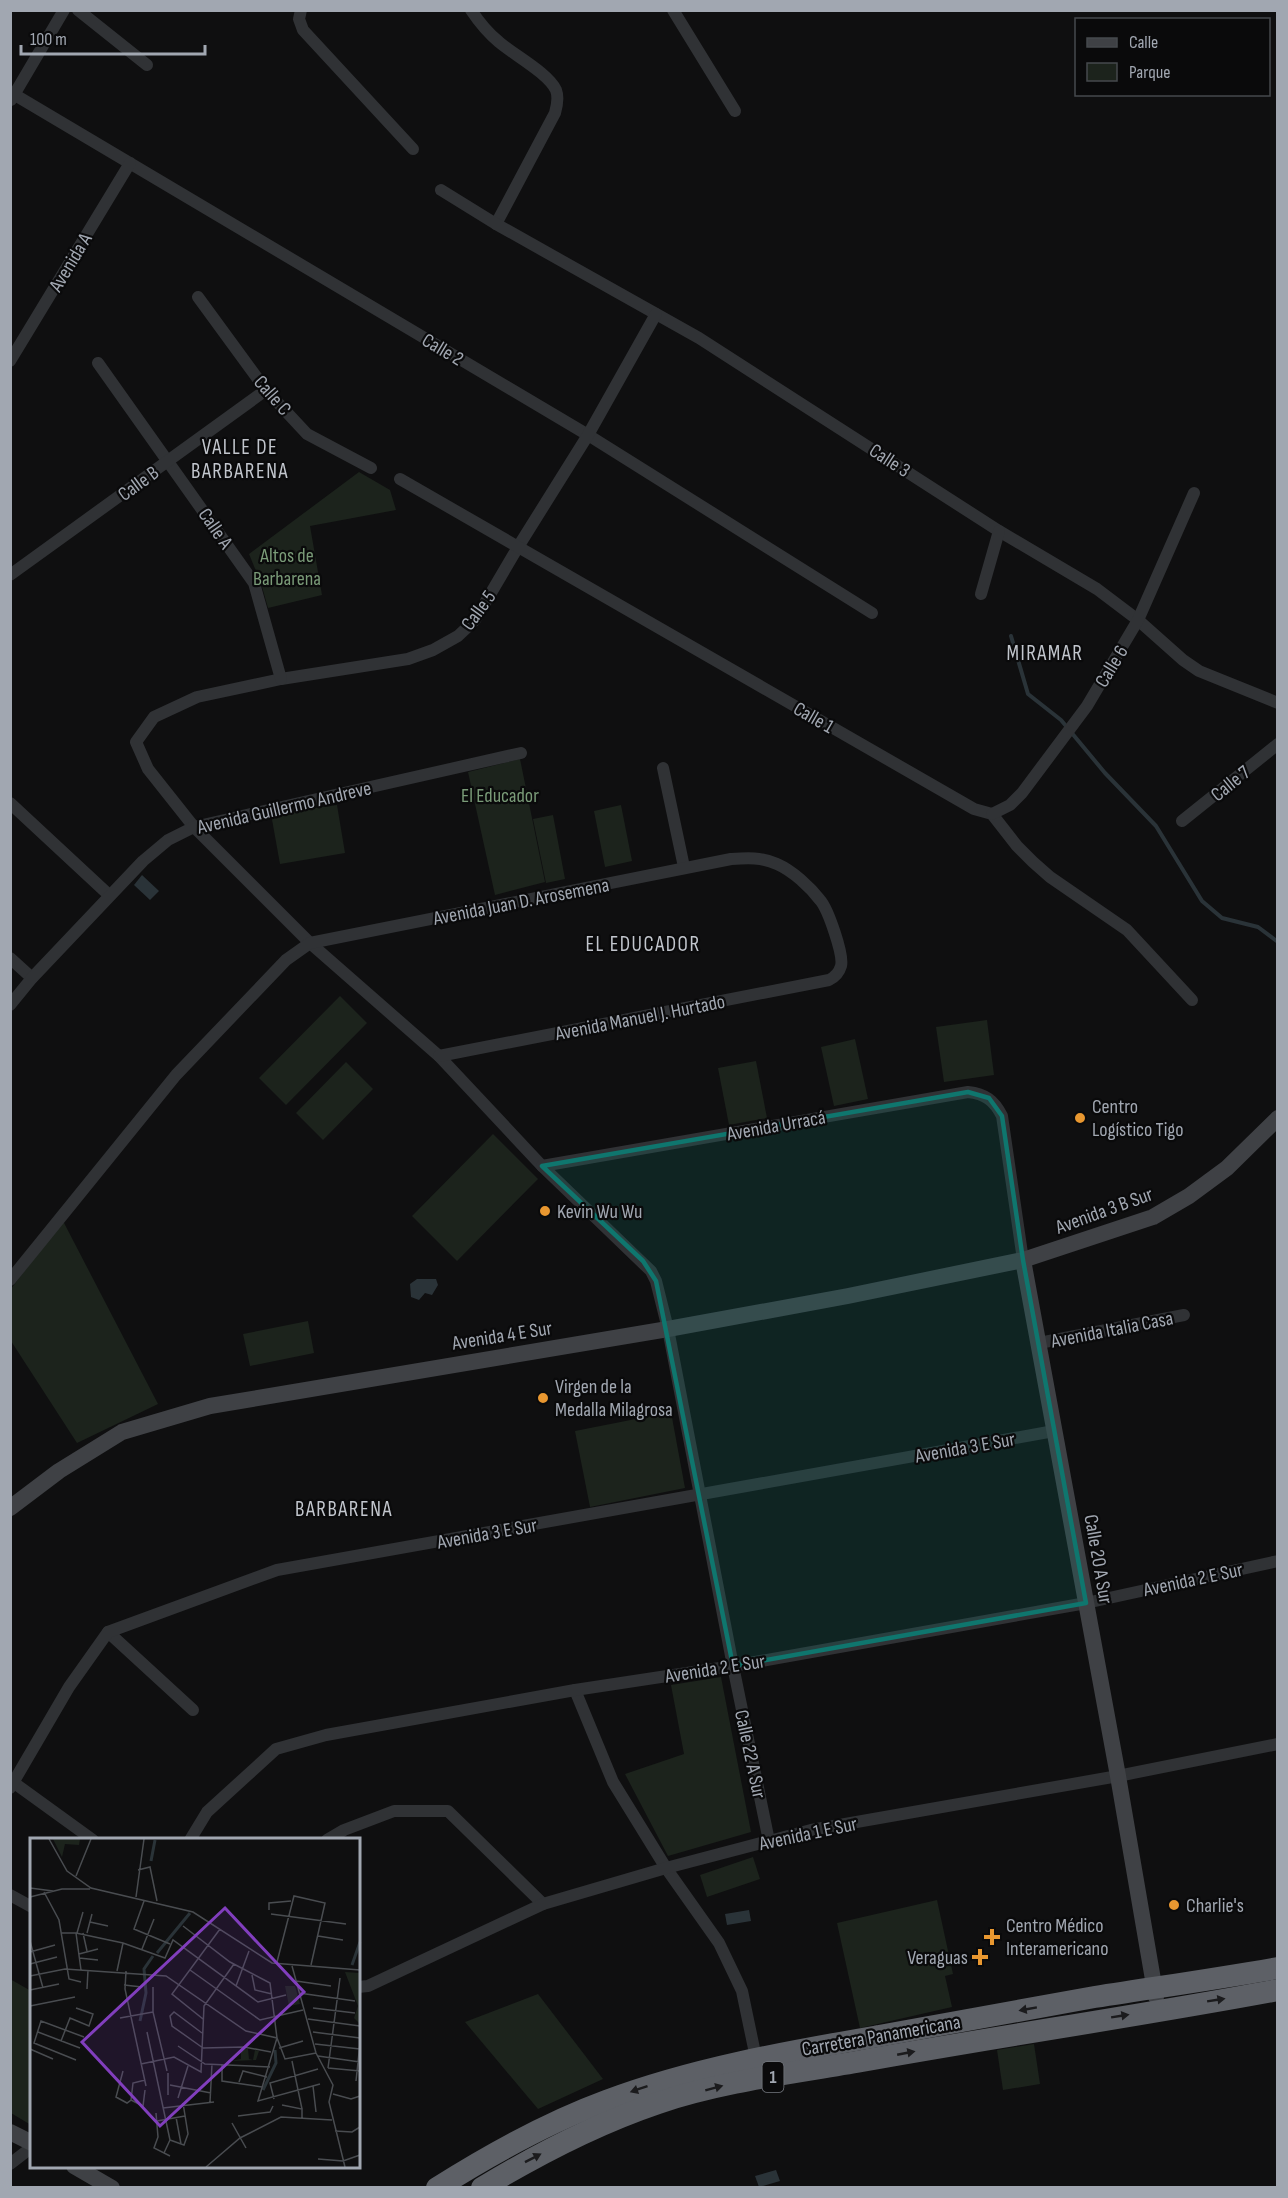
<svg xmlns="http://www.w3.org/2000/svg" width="1288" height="2198" viewBox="0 0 1288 2198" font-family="'Sofia Sans Condensed',sans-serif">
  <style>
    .green { fill: #1c231c }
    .water { fill: #2a3338 }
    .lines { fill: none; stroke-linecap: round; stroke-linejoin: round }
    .stream { stroke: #2a3338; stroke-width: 4 }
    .street { stroke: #303235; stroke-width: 12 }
    .secondary { stroke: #3f4145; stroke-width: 16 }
    .highway { stroke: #5d6066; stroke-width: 22 }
    .oneway { fill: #1b1b1d }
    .marked { fill: #0f766e; fill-opacity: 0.2; stroke: #0f766e; stroke-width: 4.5; stroke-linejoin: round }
    .poi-dot { fill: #e89730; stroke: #0a0a0b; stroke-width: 2 }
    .labels { text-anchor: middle; stroke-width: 4.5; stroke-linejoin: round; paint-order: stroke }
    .shield { fill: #0a0a0b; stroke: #74787f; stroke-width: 1.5 }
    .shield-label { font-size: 18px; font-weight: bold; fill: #a1a7b1 }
    .street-label { font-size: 20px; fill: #a1a7b1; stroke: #0a0a0b }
    .park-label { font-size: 20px; fill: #7a9b78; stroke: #0a0a0b }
    .poi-label { font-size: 20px; fill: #a1a7b1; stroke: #0a0a0b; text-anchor: start }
    .neighbourhood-label { font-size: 21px; letter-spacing: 1.5px; fill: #c2c6cd; stroke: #0a0a0b }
    .inset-river { fill: none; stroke: #2a3338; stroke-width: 3 }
    .inset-road { fill: none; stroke: #494c50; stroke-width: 1.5 }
    .view { fill: #813ebd; fill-opacity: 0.15; stroke: #813ebd; stroke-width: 3 }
    .inset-edge { fill: none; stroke: #a1a7b1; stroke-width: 3 }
  </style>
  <rect width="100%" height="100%" fill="#0f0f10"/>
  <g class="green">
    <polygon points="359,472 390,490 396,510 310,526 322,595 268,608 261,583 249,554"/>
    <polygon points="520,759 545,882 495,895 468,772"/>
    <polygon points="337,805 345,853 280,864 271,814"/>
    <polygon points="621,805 632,861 605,867 594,811"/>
    <polygon points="553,815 565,879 546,883 533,819"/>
    <polygon points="340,996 367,1023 286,1105 259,1078"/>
    <polygon points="987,1020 994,1075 944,1082 936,1027"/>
    <polygon points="855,1039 868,1099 834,1106 821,1047"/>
    <polygon points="756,1061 767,1118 729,1125 718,1068"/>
    <polygon points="346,1062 373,1089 323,1140 296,1113"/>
    <polygon points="493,1134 538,1179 457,1261 412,1216"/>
    <polygon points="63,1221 158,1404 77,1443 11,1341 10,1290"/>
    <polygon points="308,1321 314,1353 250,1366 243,1334"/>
    <polygon points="671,1412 685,1488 590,1507 575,1431"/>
    <polygon points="721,1677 751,1832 668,1856 625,1774 684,1754 671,1685"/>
    <polygon points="753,1857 760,1879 707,1897 700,1875"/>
    <polygon points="937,1900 953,1974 945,1976 952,2007 860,2028 837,1923"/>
    <polygon points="10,1979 31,1991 31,2125 11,2113"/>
    <polygon points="538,1994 603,2079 538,2109 465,2022"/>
    <polygon points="1034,2044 1040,2084 1003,2090 997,2050"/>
  </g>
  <g class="water">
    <polygon points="142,875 159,891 150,900 134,885"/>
    <polygon points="417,1279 436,1279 438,1285 432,1295 425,1293 419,1300 411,1297 410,1284"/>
    <polygon points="749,1910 751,1921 727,1925 725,1914"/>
    <polygon points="776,2170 780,2181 759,2187 755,2176"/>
  </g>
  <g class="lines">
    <polyline class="stream" points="1011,636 1028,694 1061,720 1105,773 1156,826 1202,901 1222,918 1258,927 1278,942"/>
    <g class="street">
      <polyline points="78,10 147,65"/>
      <polyline points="301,10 299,19 303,30 413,149"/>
      <path d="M471,10C479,22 488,33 499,42C514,55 548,73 556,90C559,98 557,106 555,113L496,224"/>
      <polyline points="673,10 735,111"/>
      <polyline points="10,92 588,435 872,613"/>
      <polyline points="11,100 64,10"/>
      <polyline points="441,190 496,224 699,338 999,531 1097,589 1138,620 1183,660 1199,671 1278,703"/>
      <polyline points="198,297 266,390 307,434 371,468"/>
      <polyline points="656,314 588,435 518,547 475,620 458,636 433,650 408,659 281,679 197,697 154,717 136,742 148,769 194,827 310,943 439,1056 542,1166 651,1271 656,1281 668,1329 733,1666 769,1841"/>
      <polyline points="10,361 130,163"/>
      <polyline points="98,363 254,583 281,679"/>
      <polyline points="400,479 974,809 992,814 1017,846 1033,862 1050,877 1127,930 1192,1000"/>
      <polyline points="10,575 266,390"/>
      <polyline points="981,594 999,531"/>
      <polyline points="663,768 684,867"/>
      <polyline points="10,803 109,895"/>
      <polyline points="992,814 1010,805 1022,793 1087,706 1138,620 1194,493"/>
      <polyline points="1182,821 1278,744"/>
      <polyline points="10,958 32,978"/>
      <polyline points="10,1005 32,978 143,861 168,840 194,827 521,753"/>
      <path d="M542,1166L968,1092C985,1094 994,1100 1002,1116L1023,1260"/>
      <path d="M10,1280L176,1075L286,960L310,943L731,859C747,858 762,857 777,864C793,871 810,887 820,900C828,909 844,955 841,966C839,973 835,977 829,980L439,1056"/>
      <polyline points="1039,1343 1184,1315"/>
      <polyline points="108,1632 193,1710"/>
      <polyline points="575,1690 613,1782 666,1868 719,1943 742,1991 756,2058"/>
      <polyline points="10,1780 93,1840"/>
      <polyline points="10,1788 69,1687 108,1632 277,1570 1054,1431"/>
      <polyline points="190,1840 207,1812 276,1749 326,1735 575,1690 733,1666 1086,1603 1278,1561"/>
      <polyline points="327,1840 344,1830 394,1811 448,1811 543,1904"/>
      <polyline points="10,1895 32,1907"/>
      <polyline points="358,1987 368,1986 543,1904 666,1868 811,1830 1118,1776 1278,1744"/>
      <polyline points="10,2164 32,2147"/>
    </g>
    <g class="secondary">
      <polyline points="1023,1260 1118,1776 1156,1997"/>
      <polyline points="10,1508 59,1471 122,1432 210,1406 668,1329 848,1296 1023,1260 1153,1217 1189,1196 1227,1168 1278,1118"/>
      <polyline points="10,2132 32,2143"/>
      <polyline points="74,2166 112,2188"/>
    </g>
    <g class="highway">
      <path d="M437,2188C491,2154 546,2123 606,2101C694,2068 787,2052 879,2036C949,2023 1019,2010 1089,1998C1152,1988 1215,1979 1278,1968"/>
      <path d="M482,2188C538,2154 596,2124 658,2103C723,2081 794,2073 862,2061C1000,2036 1139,2016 1278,1990"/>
    </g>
  </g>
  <defs><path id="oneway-solid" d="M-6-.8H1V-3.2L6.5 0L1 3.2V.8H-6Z" transform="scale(1.5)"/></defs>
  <g class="oneway">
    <use href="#oneway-solid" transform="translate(1216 2000) rotate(-9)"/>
    <use href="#oneway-solid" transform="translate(1028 2009) rotate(170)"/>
    <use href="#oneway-solid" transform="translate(1120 2016) rotate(-9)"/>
    <use href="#oneway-solid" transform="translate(906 2053) rotate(-11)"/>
    <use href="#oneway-solid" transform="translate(714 2088) rotate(-15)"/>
    <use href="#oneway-solid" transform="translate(639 2089) rotate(161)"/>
    <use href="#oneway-solid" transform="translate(533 2158) rotate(-27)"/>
  </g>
  <path class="marked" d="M968,1092L989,1098L1002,1116L1023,1260L1086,1603L733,1666L656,1281L643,1261L542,1166Z"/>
  <g class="poi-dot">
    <circle cx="1080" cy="1118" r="6"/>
    <circle cx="545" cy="1211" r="6"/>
    <circle cx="543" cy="1398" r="6"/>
    <circle cx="1174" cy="1905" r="6"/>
    <path d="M989 1928h6v6h6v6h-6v6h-6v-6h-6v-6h6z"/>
    <path d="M977 1948h6v6h6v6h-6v6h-6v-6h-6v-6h6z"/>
  </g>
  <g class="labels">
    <rect class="shield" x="762.5" y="2062" width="21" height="30" rx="4.5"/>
    <g class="shield-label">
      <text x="773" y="2083">1</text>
    </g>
    <g class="street-label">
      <text transform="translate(70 262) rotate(-59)" y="7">Avenida A</text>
      <text transform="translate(443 349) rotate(31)" y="7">Calle 2</text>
      <text transform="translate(273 395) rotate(49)" y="7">Calle C</text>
      <text transform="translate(890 460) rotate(33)" y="7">Calle 3</text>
      <text transform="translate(138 483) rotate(-36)" y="7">Calle B</text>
      <text transform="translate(216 528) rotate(55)" y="7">Calle A</text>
      <text transform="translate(478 610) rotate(-54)" y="7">Calle 5</text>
      <text transform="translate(1111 666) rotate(-59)" y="7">Calle 6</text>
      <text transform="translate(814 717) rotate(30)" y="7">Calle 1</text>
      <text transform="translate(1230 783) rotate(-39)" y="7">Calle 7</text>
      <text transform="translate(284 807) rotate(-13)" y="7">Avenida Guillermo Andreve</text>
      <text transform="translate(521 901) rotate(-11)" y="7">Avenida Juan D. Arosemena</text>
      <text transform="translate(640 1017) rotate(-11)" y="7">Avenida Manuel J. Hurtado</text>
      <text transform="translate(776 1125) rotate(-10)" y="7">Avenida Urracá</text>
      <text transform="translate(1104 1210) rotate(-20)" y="7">Avenida 3 B Sur</text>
      <text transform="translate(1112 1329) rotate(-11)" y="7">Avenida Italia Casa</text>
      <text transform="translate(502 1335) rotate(-9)" y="7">Avenida 4 E Sur</text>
      <text transform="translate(965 1447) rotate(-10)" y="7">Avenida 3 E Sur</text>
      <text transform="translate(487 1533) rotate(-10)" y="7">Avenida 3 E Sur</text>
      <text transform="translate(1099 1559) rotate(80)" y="7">Calle 20 A Sur</text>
      <text transform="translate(1193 1579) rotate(-12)" y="7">Avenida 2 E Sur</text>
      <text transform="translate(715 1668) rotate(-9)" y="7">Avenida 2 E Sur</text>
      <text transform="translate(751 1754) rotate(78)" y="7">Calle 22 A Sur</text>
      <text transform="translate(808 1833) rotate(-12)" y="7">Avenida 1 E Sur</text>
      <text transform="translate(881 2035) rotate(-10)" y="7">Carretera Panamericana</text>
    </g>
    <g class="park-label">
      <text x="287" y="562">Altos de<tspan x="287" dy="23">Barbarena</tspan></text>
      <text x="500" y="802">El Educador</text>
    </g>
    <g class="poi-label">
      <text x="1092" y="1113">Centro<tspan x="1092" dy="23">Logístico Tigo</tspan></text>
      <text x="557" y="1218">Kevin Wu Wu</text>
      <text x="555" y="1393">Virgen de la<tspan x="555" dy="23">Medalla Milagrosa</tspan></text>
      <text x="1186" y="1912">Charlie's</text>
      <text x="1006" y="1932">Centro Médico<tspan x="1006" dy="23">Interamericano</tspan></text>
      <text x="968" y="1964" text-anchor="end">Veraguas</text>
    </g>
    <g class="neighbourhood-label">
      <text x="240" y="454">VALLE DE<tspan x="240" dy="24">BARBARENA</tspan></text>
      <text x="1045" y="660">MIRAMAR</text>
      <text x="643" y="951">EL EDUCADOR</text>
      <text x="344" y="1516">BARBARENA</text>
    </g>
  </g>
  <g transform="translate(30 1838)">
    <rect width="330" height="330" fill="#0f0f10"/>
    <path d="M23,1H50L49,7L35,6L32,19ZM315,134L330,135V186L324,180L328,168ZM255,148H265L270,166L259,168ZM211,211H218L219,221L223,222L225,212L229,213L226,222L201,223L211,221Z" fill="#1c231c"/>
    <path class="inset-river" d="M121,23L125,2M127,115L160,75M322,127L330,104M110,183L116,155L114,131L123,118M233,252L246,225L245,212"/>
    <path class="inset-road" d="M19,1L37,33L61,50L163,74L242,125L330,132M108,32L120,29L127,63M46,38L61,1M0,50L23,53M14,54L29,82L39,141L51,144M0,59L32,51H60M106,59L114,1M114,63L104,91L140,106M239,72V65L261,63M241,76L316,86M60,84L78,88M153,88L200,124L240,145L247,200L228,263L290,246M31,95H46L51,132M46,95L93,105L135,120L143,102L228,164L256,157M47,95L53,74M53,95L57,113M57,95L62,76M288,98L313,102M0,103L13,150M112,111L124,81M0,114L25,107M49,116L68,111M49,120L68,122M247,124L264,58L295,65L281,127M0,126L27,119M262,128L286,215L303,247L299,264L315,329M160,132L230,182L273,172M87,133L93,105M96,133L95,151L116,248M222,137L225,152L242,156M0,138L35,131L136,138L216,193L247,200L255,221L286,215M266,143L301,148M94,147L112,149M206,148L219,113M123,149V174L137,233M57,151L58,132M0,152L29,146M269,155L325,163M0,168L45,159M283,170L325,175M90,180L123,174M173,181L142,156L190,91M278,181L330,188M8,194L50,210M117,194L140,302L134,315M283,194L330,200M172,195L144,174L140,178L142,188L173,210M31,203L40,180L59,188L63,176L46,170M285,206L330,211M148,208L175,226L240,229M173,210L214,209L241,214M249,210L273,203M0,211L23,221M288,218L330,224M46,222L4,205L11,183L54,199M262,223L272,271M111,226L144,219L171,234L174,168L204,126M192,226V243L232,249M298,230L310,140M298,230L330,233M93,233L86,259L97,265L101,262L103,245L115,242M326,243L330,205M209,244L213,233L237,239M140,247L181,255M283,248L286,274M303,256L321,261L330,258M138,257V235M148,260L158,228M244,261L240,245L288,231M101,262L113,268L115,252M180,264L182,226M252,267L272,271V280M133,270L184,264M126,275L128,299L124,310L140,318M208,278L240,274L243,268M146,279L151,306M127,283L155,278M202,285L216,310M305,293L322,294L330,289M140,302L154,307L158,296L153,265M288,321L313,323L330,317M176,329L210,300L251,279L302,282"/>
    <path class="view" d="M195,70L274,154L130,288L52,204Z"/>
    <rect width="330" height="330" class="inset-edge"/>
  </g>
  <rect width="1288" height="2198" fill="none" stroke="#a1a7b1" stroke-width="24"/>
  <rect x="1075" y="18" width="195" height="78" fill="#0a0a0b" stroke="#46494d" stroke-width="1.5"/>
  <rect x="1087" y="38" width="30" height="9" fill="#3f4145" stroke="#46494d" stroke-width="1.5"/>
  <text x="1129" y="48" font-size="18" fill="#a1a7b1">Calle</text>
  <rect x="1087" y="63" width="30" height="18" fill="#1c231c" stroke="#46494d" stroke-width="1.5"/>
  <text x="1129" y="78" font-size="18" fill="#a1a7b1">Parque</text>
  <path d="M21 45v9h184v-9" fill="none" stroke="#a1a7b1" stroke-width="3"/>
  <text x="30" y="45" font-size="18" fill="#a1a7b1" stroke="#0a0a0b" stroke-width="4.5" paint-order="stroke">100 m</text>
</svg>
